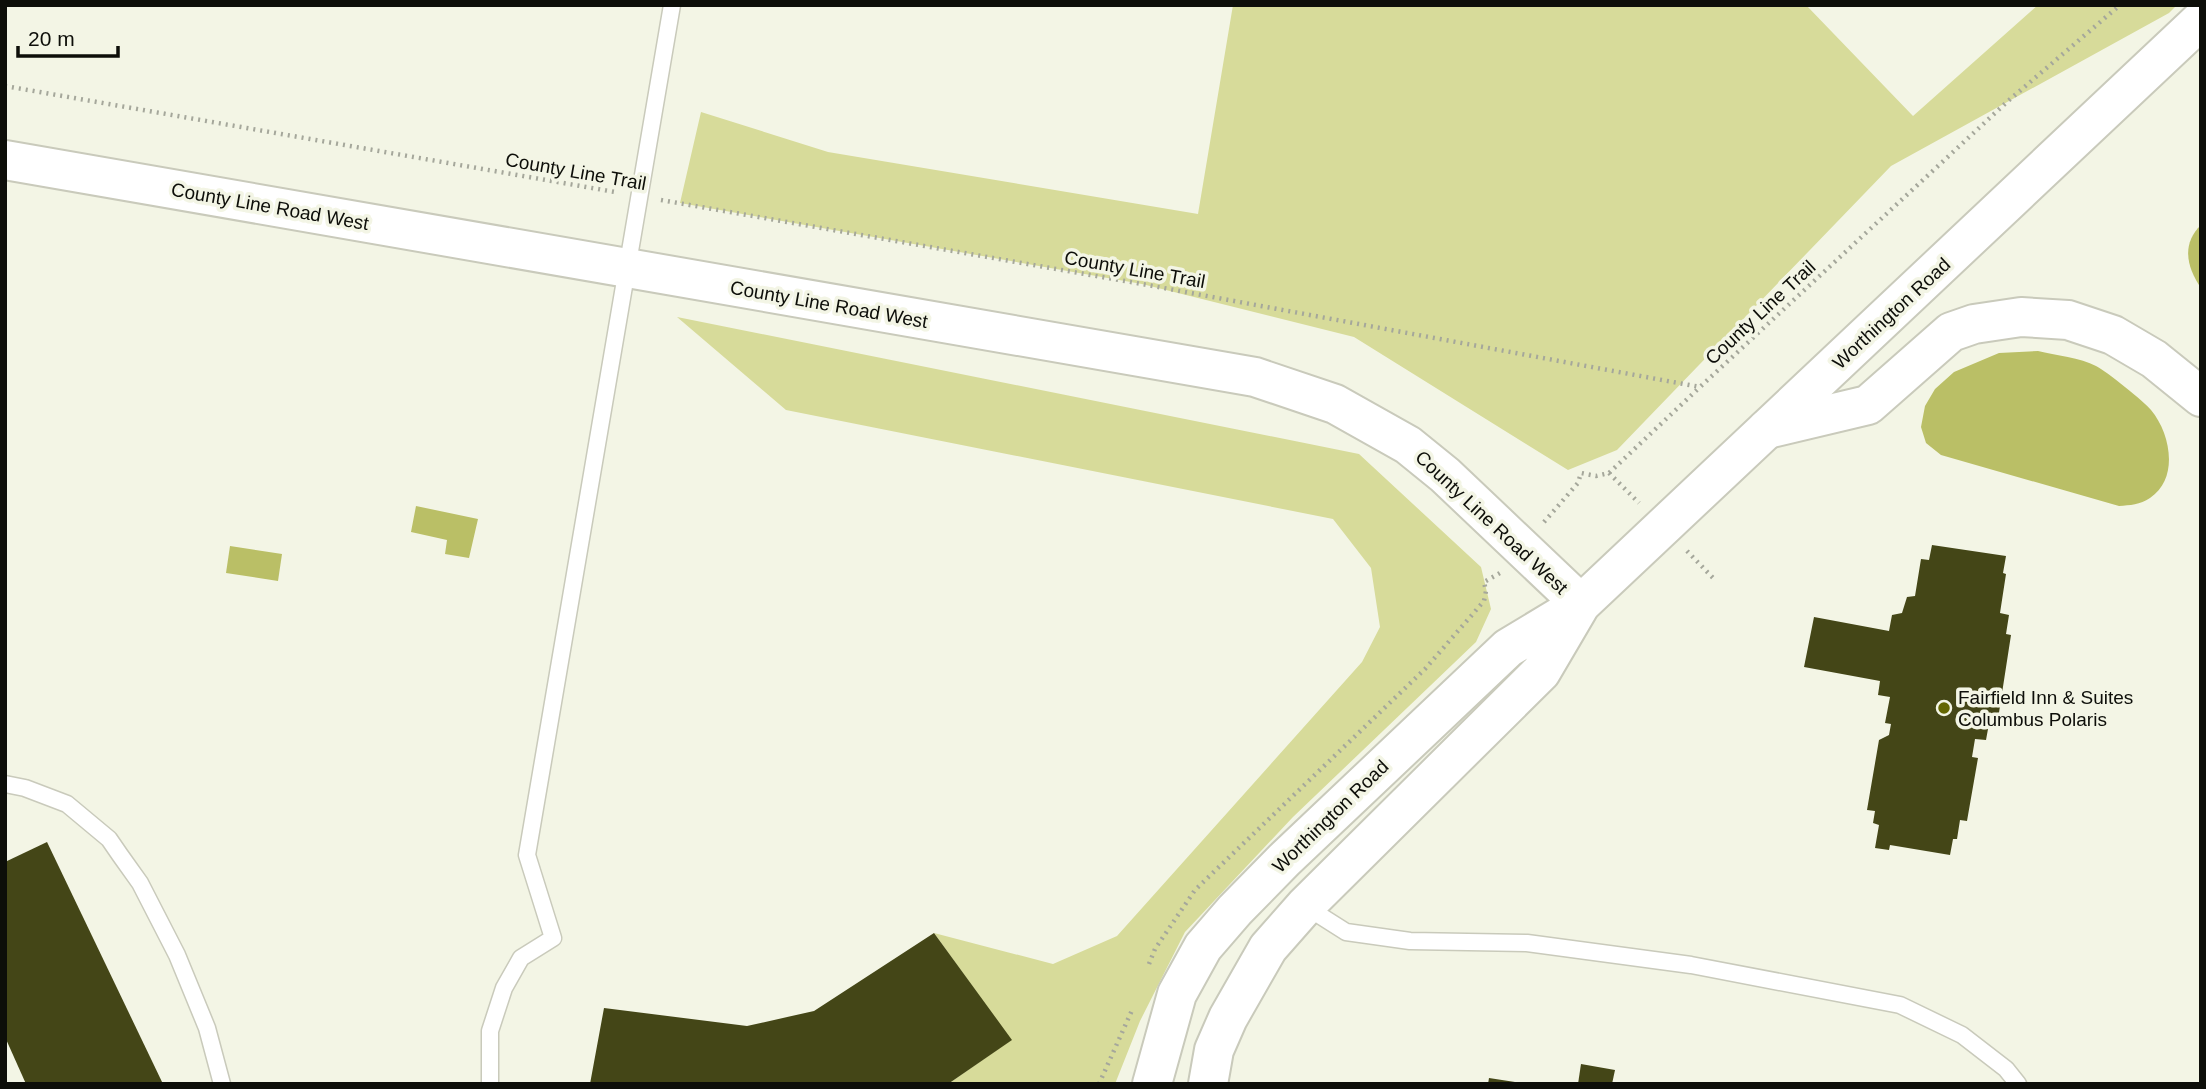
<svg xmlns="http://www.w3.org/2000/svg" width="2206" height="1089" viewBox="0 0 2206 1089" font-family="Arial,sans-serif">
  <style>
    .green { fill: #d7db9a }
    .water { fill: #babf66 }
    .building { fill: #444617 }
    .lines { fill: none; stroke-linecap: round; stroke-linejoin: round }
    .lane-casing { stroke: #c9cabb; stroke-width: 19 }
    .secondary-casing { stroke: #c9cabb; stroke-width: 42 }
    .path { stroke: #a5a79b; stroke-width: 4.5; stroke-dasharray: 2 5; stroke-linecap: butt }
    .lane { stroke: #fff; stroke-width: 16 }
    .secondary { stroke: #fff; stroke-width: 38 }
    .poi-dot { fill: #646702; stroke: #f3f5e5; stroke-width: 2.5 }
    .labels { text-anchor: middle; stroke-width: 7; stroke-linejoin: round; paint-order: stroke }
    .street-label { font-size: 19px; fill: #0d0e09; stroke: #f3f5e5 }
    .poi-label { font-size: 19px; fill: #0d0e09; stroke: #f3f5e5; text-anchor: start }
  </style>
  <rect width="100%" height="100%" fill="#f3f5e5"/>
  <g class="green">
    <polygon points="1233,5 1806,5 1913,116 2038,5 2177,5 2169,13 1891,166 1617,450 1568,470 1354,337 1142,284 680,203 701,112 828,152 1198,214"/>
    <polygon points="677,317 1359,454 1481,567 1491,609 1476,642 1293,817 1185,932 1140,1021 1115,1084 948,1084 1011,1040 934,933 1053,964 1117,936 1362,662 1380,627 1371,568 1333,519 786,410"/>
  </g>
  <g class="water">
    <path d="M2201,225V288C2187,268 2181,244 2201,225Z"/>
    <path d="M2038,351C2055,355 2081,358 2096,366C2106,371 2145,402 2151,410C2171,434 2179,479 2150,498C2140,505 2130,505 2119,506L1941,455L1926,443L1921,427L1925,406L1935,389L1954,372L1999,353Z"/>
    <polygon points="416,506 478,519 469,558 445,554 447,540 411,532"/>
    <polygon points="230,546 282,554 278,581 226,573"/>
  </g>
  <g class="building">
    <polygon points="1932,545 2006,556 2003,573 2006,574 2000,613 2009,615 2006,634 2011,635 1998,719 1990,718 1986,740 1975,739 1972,757 1978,758 1967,821 1960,820 1957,839 1953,839 1950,855 1890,845 1889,850 1875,848 1879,825 1873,823 1875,811 1867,810 1879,740 1889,735 1891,724 1885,723 1890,697 1878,695 1880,681 1804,667 1814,617 1889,631 1892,615 1902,613 1907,597 1915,596 1921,559 1929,560"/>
    <polygon points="47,842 163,1084 26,1084 5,1037 5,862"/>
    <polygon points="934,933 1012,1040 948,1084 590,1084 604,1008 747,1026 814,1011"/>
    <polygon points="1581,1064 1615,1070 1612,1084 1578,1084"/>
    <polygon points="1489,1078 1515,1082 1515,1084 1488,1084"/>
  </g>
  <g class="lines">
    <defs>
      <g id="lane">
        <polyline points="5,784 25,788 67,804 109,839 120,855 140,883 177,955 207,1028 222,1084"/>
        <polyline points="1305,906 1346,932 1410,941 1527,943 1691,965 1900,1005 1962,1035 2006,1069 2018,1084"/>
        <polyline points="490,1084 490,1031 504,988 521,958 553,938 527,855 672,5"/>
      </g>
      <g id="secondary">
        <polyline points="5,160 1255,377 1335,404 1408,445 1445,475 1581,604"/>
        <polyline points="1767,429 1868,405 1951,332 1974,324 2021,317 2068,320 2113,335 2154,359 2201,397"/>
        <polyline points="1152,1084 1177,994 1203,947 1235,910 1284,860 1508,648 1581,604 2201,20"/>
        <polyline points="1208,1084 1214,1050 1228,1018 1268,948 1305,906 1541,672 1578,609"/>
      </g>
    </defs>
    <use href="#lane" class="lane-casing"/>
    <use href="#secondary" class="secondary-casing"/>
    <g class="path">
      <polyline points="5,86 615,192"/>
      <polyline points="661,200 1142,284 1700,387 2008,101 2120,5"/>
      <polyline points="1609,473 1639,503"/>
      <polyline points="1544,522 1578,483 1581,473 1596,476 1609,473 1700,387"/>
      <polyline points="1687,551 1716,581"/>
      <polyline points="1149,964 1155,949 1195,890 1425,669 1484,601 1486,591 1484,582 1500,573"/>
      <polyline points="1099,1084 1133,1008"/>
    </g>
    <use href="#lane" class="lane"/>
    <use href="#secondary" class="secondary"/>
  </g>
  <circle class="poi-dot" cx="1944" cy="708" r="7"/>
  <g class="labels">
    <g class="street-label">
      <text transform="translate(576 171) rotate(10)" y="7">County Line Trail</text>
      <text transform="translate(270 206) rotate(10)" y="7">County Line Road West</text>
      <text transform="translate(1135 269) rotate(10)" y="7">County Line Trail</text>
      <text transform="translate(829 304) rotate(10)" y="7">County Line Road West</text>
      <text transform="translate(1760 312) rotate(-43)" y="7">County Line Trail</text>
      <text transform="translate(1891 313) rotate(-43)" y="7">Worthington Road</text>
      <text transform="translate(1492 522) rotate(43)" y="7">County Line Road West</text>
      <text transform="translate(1330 816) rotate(-44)" y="7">Worthington Road</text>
    </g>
    <g class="poi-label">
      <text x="1958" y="704">Fairfield Inn &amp; Suites<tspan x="1958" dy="22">Columbus Polaris</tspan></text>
    </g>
  </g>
  <rect width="2206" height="1089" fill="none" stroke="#0d0e09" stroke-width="14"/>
  <path d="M18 46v10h100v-10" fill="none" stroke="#0d0e09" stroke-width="3.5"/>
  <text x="28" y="46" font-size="21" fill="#0d0e09" stroke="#f3f5e5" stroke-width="5" paint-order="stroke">20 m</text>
</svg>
